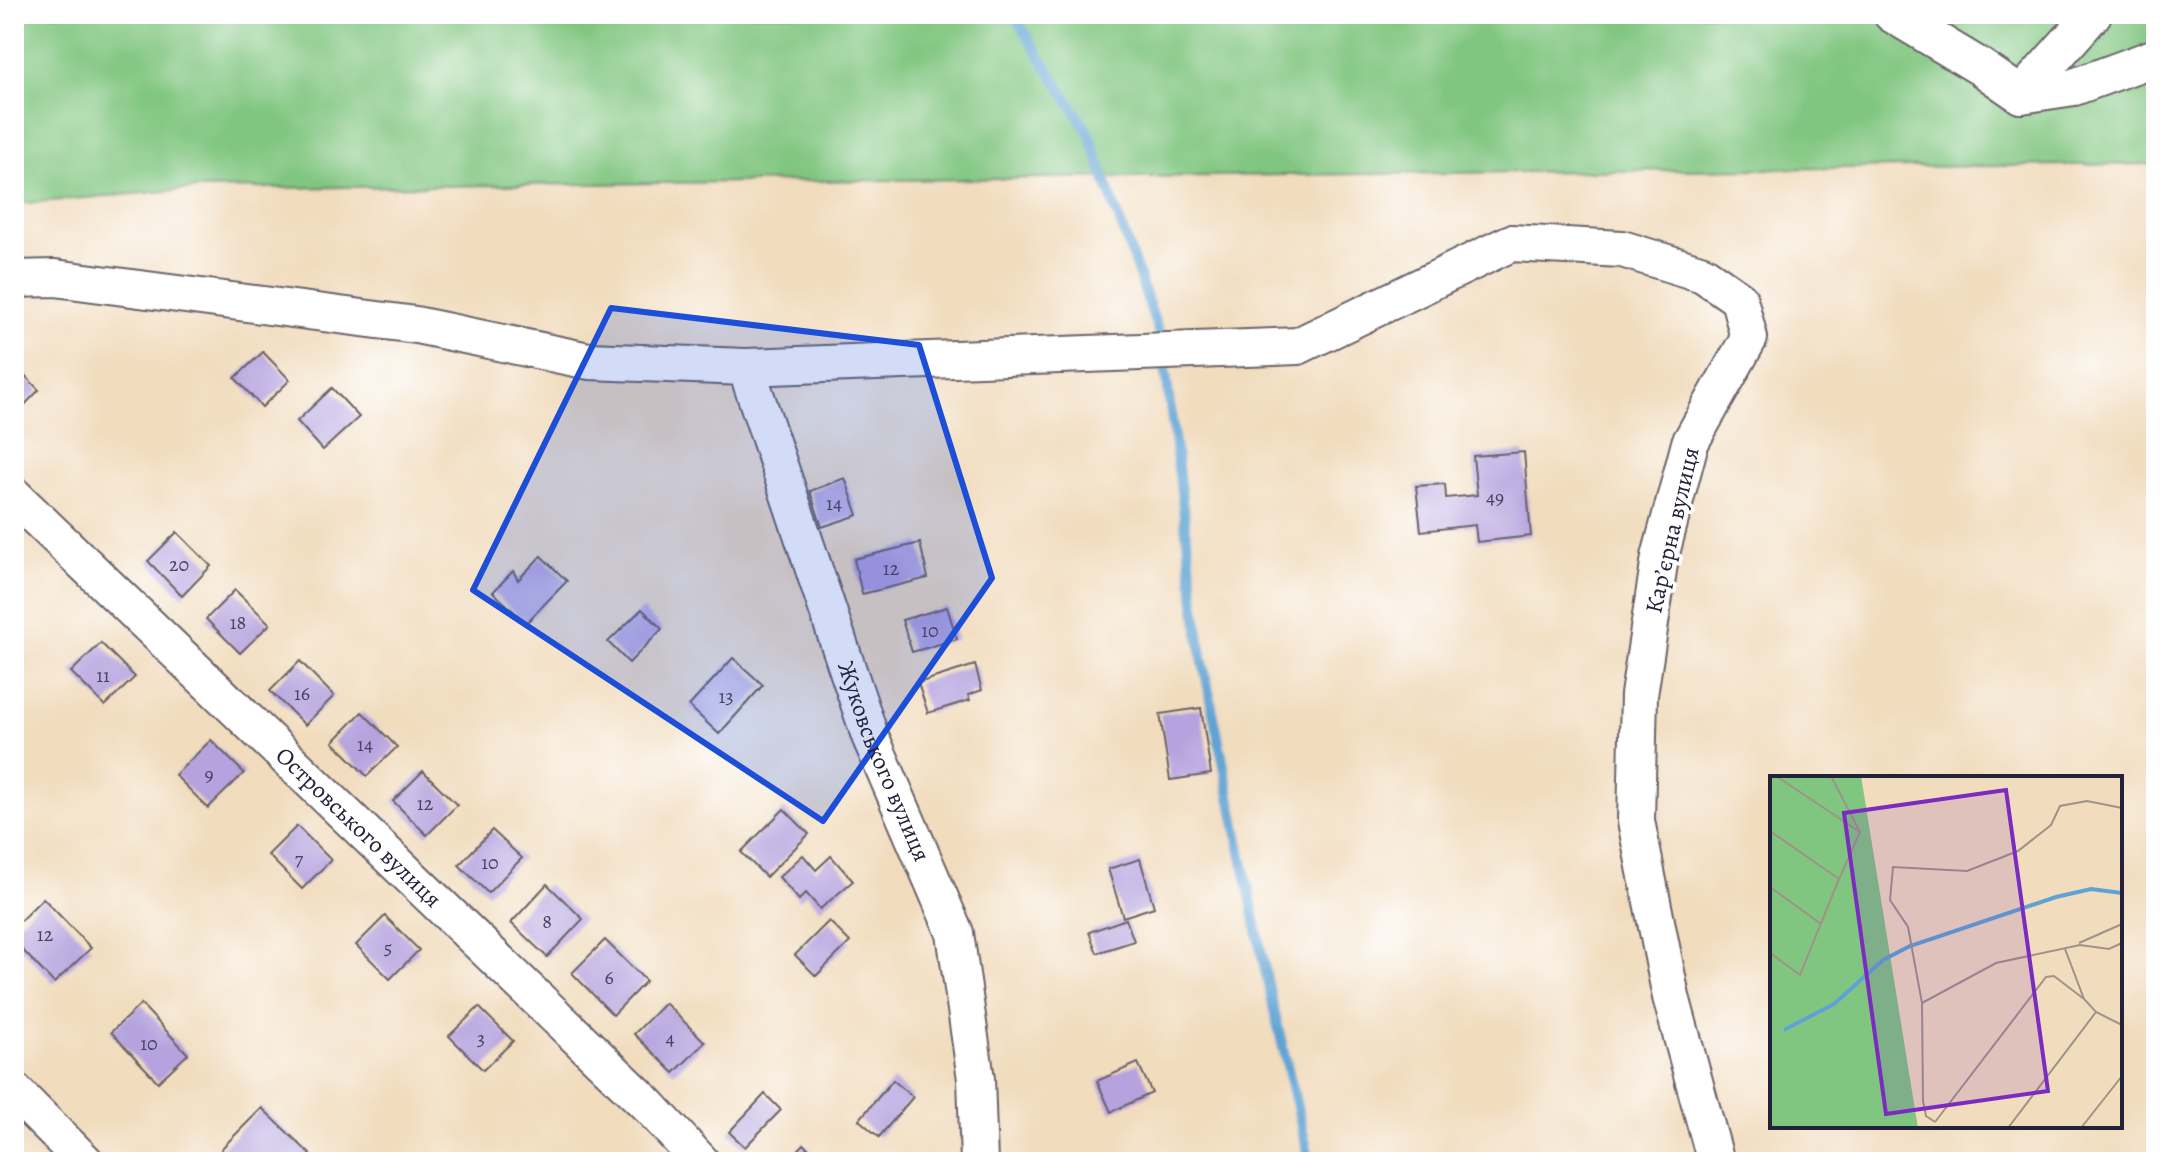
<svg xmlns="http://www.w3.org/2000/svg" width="2170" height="1176" viewBox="0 0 2170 1176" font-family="Alegreya,serif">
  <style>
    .green { fill: #81c680; stroke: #52745e; stroke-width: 2 }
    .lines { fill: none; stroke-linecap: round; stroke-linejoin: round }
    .stream { stroke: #5ea3d3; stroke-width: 10 }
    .building { fill: #b5a2de }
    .minor-casing { stroke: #6a6368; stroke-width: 40 }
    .minor { stroke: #fff; stroke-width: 36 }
    .marked { fill: #1d4ed8; fill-opacity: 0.2; stroke: #1d4ed8; stroke-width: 6; stroke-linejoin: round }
    .labels { text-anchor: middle; stroke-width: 7; stroke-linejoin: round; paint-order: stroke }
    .number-label { font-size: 20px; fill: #474264 }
    .street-label { font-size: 24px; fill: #22223b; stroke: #fff }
    .inset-river { fill: none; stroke: #5ea3d3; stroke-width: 4 }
    .inset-road { fill: none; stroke: #9e9289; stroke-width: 2 }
    .view { fill: #7b2cbf; fill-opacity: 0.15; stroke: #7b2cbf; stroke-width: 4 }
    .inset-edge { fill: none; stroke: #22223b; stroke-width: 4 }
  </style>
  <rect width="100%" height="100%" fill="#fff"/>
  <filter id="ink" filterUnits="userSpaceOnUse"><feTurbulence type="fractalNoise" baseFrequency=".0125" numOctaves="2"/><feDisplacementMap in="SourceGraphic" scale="16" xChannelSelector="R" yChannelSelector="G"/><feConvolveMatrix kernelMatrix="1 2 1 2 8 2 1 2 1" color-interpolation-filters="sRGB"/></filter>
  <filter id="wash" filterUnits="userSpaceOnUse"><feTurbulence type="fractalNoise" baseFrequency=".006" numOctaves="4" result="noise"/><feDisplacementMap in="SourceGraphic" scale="32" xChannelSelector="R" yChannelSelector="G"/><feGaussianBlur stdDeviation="1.8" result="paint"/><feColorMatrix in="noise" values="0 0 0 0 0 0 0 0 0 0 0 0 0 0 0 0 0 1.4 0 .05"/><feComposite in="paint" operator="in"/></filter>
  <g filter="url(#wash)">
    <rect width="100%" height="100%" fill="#f1dcbd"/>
    <polygon class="green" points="14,14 2156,14 2156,164 192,189 14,204"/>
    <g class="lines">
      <polyline class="stream" points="1013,14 1089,133 1162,342 1202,657 1267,980 1310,1162"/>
    </g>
    <g id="blocks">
      <g class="building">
        <polygon points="263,352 290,380 262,407 235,378"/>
        <polygon points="14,364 39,390 14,416"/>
        <polygon points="332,388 359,417 323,450 297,421"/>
        <polygon points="1524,452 1531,536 1477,542 1475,525 1421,531 1416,486 1445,484 1446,498 1477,495 1473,456"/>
        <polygon points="845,478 858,515 822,527 810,491"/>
        <polygon points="177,532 211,566 182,596 148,561"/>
        <polygon points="920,543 928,578 862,594 854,559"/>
        <polygon points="541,556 567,581 526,623 493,592 513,571 518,580"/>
        <polygon points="235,590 270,624 240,653 206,619"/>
        <polygon points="947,607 957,639 912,652 902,620"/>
        <polygon points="642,609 662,629 629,663 608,642"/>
        <polygon points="101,643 135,677 105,706 71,672"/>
        <polygon points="733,658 763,685 719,734 689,706"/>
        <polygon points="300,661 334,696 305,725 270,691"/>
        <polygon points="975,665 982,690 968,695 970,700 928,713 918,683"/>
        <polygon points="1201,708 1211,774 1170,780 1160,714"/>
        <polygon points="362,712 397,747 367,776 333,742"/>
        <polygon points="211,740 244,773 208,808 175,775"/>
        <polygon points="423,771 457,805 427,835 393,801"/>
        <polygon points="784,809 809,834 766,877 741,852"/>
        <polygon points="297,826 331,860 302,889 268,855"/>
        <polygon points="492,830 522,858 488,893 459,865"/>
        <polygon points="803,855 816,870 831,856 853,881 820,909 806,893 799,900 779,877"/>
        <polygon points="1140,859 1154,907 1123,917 1108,869"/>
        <polygon points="547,884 583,919 547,957 511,923"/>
        <polygon points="43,898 91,948 54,983 14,941 14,927"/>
        <polygon points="385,916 419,950 390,979 356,945"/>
        <polygon points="1126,919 1134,941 1097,953 1089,932"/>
        <polygon points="829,921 850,942 816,976 795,955"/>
        <polygon points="605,940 646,981 613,1015 572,973"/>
        <polygon points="665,1003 705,1042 674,1073 634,1034"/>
        <polygon points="141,1004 188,1054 158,1082 111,1032"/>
        <polygon points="479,1007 513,1041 483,1070 449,1036"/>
        <polygon points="1138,1063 1152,1093 1111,1112 1097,1081"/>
        <polygon points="893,1080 913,1097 879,1137 859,1120"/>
        <polygon points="765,1094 781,1110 745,1147 729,1132"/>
        <polygon points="262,1108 310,1154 302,1162 234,1162 221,1149"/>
        <polygon points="804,1144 822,1162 787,1162"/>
      </g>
    </g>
  </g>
  <g filter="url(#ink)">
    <use href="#blocks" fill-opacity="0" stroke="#6a6368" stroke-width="2"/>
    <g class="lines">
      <defs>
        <g id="minor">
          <polyline points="1892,14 1982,68 2021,95 2074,87 2156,57"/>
          <polyline points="2021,95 2093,14"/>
          <polyline points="14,279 55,278 416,325 589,361 746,367 1298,346 1511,243 1622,249 1703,274 1739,299 1749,338 1690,443 1660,557 1639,695 1636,821 1671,997 1716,1162"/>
          <path id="s1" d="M746,367L870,736L955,933L976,1079L979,1162"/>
          <path id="s2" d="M14,496L648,1105L701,1162"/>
          <polyline points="14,1091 85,1162"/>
        </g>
      </defs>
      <use href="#minor" class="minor-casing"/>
      <use href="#minor" class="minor"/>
    </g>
  </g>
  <path class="marked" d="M611,308L919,345L992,578L823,821L473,590Z"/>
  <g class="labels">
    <g class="number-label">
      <text x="1495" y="504">49</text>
      <text x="834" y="510">14</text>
      <text x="179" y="571">20</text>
      <text x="891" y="575">12</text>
      <text x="238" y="629">18</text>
      <text x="930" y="637">10</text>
      <text x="103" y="682">11</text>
      <text x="302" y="700">16</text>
      <text x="726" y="703">13</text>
      <text x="365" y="751">14</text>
      <text x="209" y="781">9</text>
      <text x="425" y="810">12</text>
      <text x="299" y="865">7</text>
      <text x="490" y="869">10</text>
      <text x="547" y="928">8</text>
      <text x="45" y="941">12</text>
      <text x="388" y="954">5</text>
      <text x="609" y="984">6</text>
      <text x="481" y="1045">3</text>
      <text x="670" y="1045">4</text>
      <text x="149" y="1050">10</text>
    </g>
    <g class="street-label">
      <text transform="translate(1672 530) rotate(-77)" y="8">Карʼєрна вулиця</text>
      <text dy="8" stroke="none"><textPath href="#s1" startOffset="418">Жуковського вулиця</textPath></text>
      <text dy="8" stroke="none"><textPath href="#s2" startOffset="478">Островського вулиця</textPath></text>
    </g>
  </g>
  <g transform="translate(1770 776)">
    <rect width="352" height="352" fill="#f1dcbd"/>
    <path d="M0,0H91L148,352H0Z" fill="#81c680"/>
    <path class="inset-river" d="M14,254L64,228L113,184L140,170L286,121L321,113L352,117"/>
    <path class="inset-road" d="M6,0L90,56M61,0L90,56L69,103M0,55L69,103L30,199L0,177M0,111L51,148M309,167L352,148M295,173L314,223L326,236L352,249M152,227L226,187L310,169L339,173L352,167M165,346L156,340L153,325L152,227L138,151L120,124L123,91L197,95L248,75L281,49L290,30L317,25L352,32M165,346L276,201L284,200L314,223M238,352L326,236M311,352L352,300"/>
    <path class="view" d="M236,14L278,315L116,338L74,37Z"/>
    <rect width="352" height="352" class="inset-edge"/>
  </g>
  <rect width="2170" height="1176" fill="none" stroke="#fff" stroke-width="48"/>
</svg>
